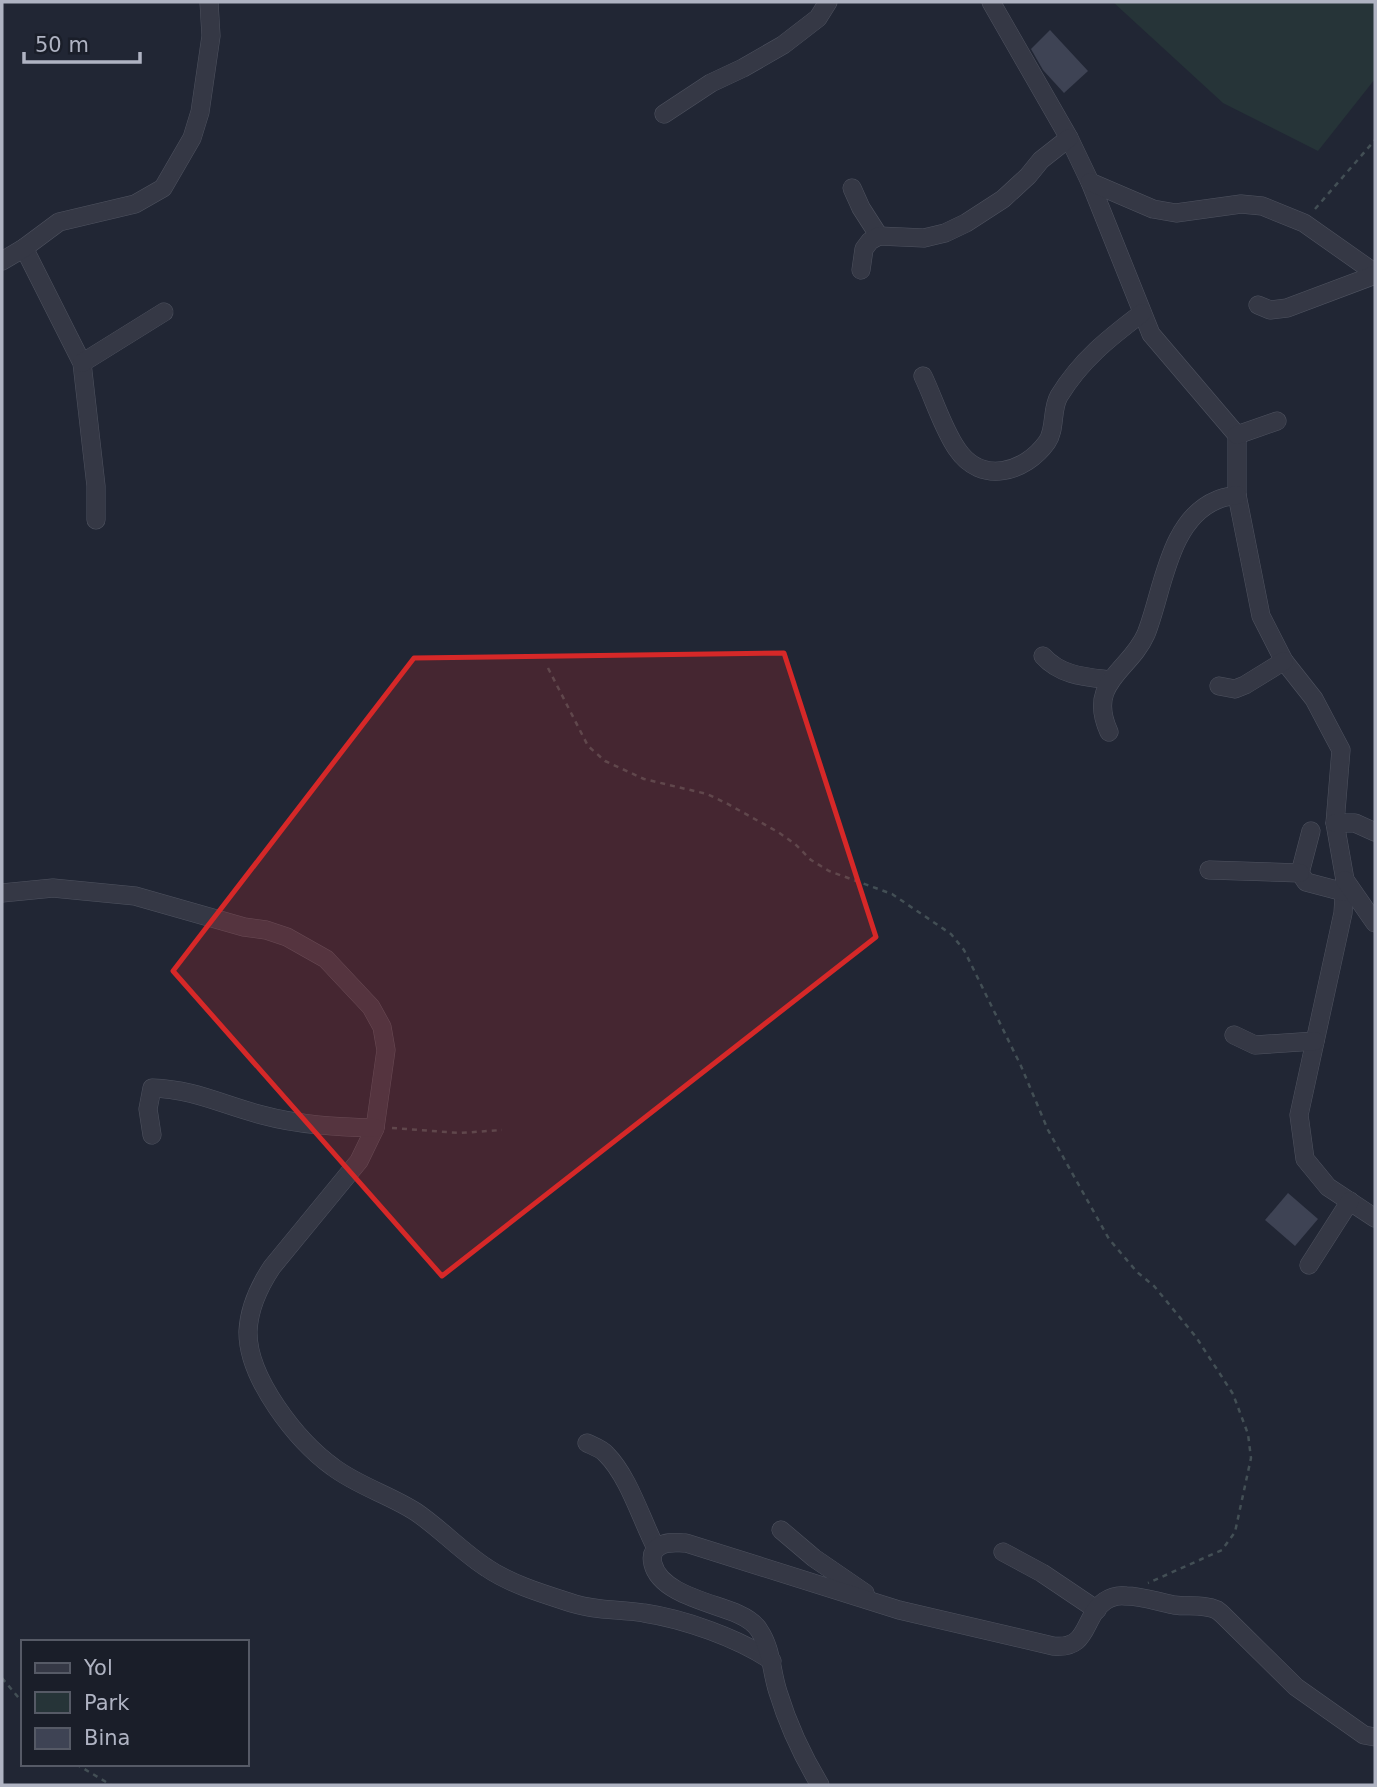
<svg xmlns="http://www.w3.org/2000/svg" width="1377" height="1787" viewBox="0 0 1377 1787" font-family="'DejaVu Sans',sans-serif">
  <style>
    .green { fill: #263438 }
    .building { fill: #3e4354 }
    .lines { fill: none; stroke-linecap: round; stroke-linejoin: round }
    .minor-casing { stroke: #4f5360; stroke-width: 19 }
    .path { stroke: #434f55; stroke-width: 2.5; stroke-dasharray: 5 5; stroke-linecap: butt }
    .minor { stroke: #353845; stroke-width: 18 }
    .marked { fill: #d62828; fill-opacity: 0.2; stroke: #d62828; stroke-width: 5; stroke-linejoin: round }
  </style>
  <rect width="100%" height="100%" fill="#212634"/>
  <polygon class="green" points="1113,2 1375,2 1375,79 1318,151 1223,103"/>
  <g class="building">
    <polygon points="1050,30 1088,71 1064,93 1043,70 1031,49"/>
    <polygon points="1288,1193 1318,1219 1295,1246 1265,1220"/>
  </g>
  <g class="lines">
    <defs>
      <g id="minor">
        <polyline points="991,2 1069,138 1090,182 1151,334 1237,435 1237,495 1261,616 1284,661 1314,699 1341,750 1335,823 1345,880 1343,913 1299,1115 1305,1159 1328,1187 1375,1218"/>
        <polyline points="664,114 711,83 743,68 783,45 818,18 828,2"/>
        <polyline points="1090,182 1153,209 1176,213 1241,204 1262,206 1304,223 1375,273"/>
        <polyline points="852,188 861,208 879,236"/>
        <polyline points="24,248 82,363 96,486 96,520"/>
        <polyline points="2,261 24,248 59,222 135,204 163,188 192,138 200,112 211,36 209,2"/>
        <polyline points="861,270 864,249 870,241 879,236 924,238 945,233 966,223 1003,199 1028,176 1041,160 1069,138"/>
        <polyline points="1258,305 1270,310 1287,308 1375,275"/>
        <polyline points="82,363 164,312"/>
        <path d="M923,376C934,399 943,429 957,449C981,485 1025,473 1047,442C1056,429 1051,410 1059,396C1081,360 1109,338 1142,313"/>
        <polyline points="1237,435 1277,421"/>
        <path d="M1043,656C1061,676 1086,677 1111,680"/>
        <polyline points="1219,686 1235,689 1245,685 1284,661"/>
        <path d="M1109,732C1086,682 1130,671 1146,634C1163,592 1168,520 1217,500C1223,497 1231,496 1237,495"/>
        <polyline points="1335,823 1355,823 1375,832"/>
        <polyline points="1311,831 1300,873 1306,882 1344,892"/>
        <polyline points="1209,870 1300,873"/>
        <polyline points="1345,880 1375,923"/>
        <path d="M2,893L53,888L135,896L244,927L266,930L287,937L326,959L371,1007L382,1027L386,1050L375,1128L359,1161L272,1267C260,1285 249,1309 248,1331C247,1378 297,1441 333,1467C358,1486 390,1495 416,1512C441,1529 462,1552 487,1568C512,1585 547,1595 575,1604C597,1611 621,1609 644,1613C684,1619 738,1638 772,1661"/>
        <polyline points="1234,1035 1255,1045 1315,1041"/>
        <path d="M152,1135L148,1109L152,1088C193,1089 223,1105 262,1115C299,1125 336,1127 375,1128"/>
        <polyline points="1309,1265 1350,1201"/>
        <path d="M587,1443C593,1446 602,1449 606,1454C629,1477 641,1519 656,1548"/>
        <polyline points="781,1530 814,1558 865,1593"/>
        <polyline points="1003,1552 1042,1573 1097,1610"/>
        <path d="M820,1785C802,1755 788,1725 778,1692C771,1671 772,1649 759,1630C754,1622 747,1618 738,1614C714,1603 660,1594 653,1564C651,1556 653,1550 660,1546C668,1541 677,1543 686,1543L899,1610L1053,1646C1090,1650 1082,1617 1105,1601C1111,1597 1119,1595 1126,1596C1142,1596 1158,1602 1174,1605C1187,1607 1204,1604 1217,1610C1220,1612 1222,1614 1225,1617L1296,1687L1364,1735L1375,1737"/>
      </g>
    </defs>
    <use href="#minor" class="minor-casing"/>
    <g class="path">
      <polyline points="1315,209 1375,140"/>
      <polyline points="548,668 588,746 605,761 644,779 707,794 726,803 778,832 795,844 811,860 829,871 892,894 951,934 964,950 1021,1066 1048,1130 1109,1239 1137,1272 1154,1286 1196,1337 1233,1394 1248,1434 1251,1458 1235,1532 1222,1550 1148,1583"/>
      <polyline points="392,1128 460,1133 502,1130"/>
      <polyline points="2,1678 23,1703"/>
      <polyline points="76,1764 111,1785"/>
    </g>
    <use href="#minor" class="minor"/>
  </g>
  <path class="marked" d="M784,653L876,937L442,1276L173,971L414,658Z"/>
  <rect width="1377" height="1787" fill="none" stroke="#afb3c2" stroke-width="7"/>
  <rect x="21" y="1640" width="228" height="126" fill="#1a1e29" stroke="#565a66" stroke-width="2"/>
  <rect x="35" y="1663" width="35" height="10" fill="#353845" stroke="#565a66" stroke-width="2"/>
  <text x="84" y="1675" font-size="21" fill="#afb3c2">Yol</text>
  <rect x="35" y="1692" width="35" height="21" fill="#263438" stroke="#565a66" stroke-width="2"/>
  <text x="84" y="1710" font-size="21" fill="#afb3c2">Park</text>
  <rect x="35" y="1728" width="35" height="21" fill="#3e4354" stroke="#565a66" stroke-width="2"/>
  <text x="84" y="1745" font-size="21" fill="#afb3c2">Bina</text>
  <path d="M24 52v10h116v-10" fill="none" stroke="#afb3c2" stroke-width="3.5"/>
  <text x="35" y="52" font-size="21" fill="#afb3c2" stroke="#1a1e29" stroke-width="5" paint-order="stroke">50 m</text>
</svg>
